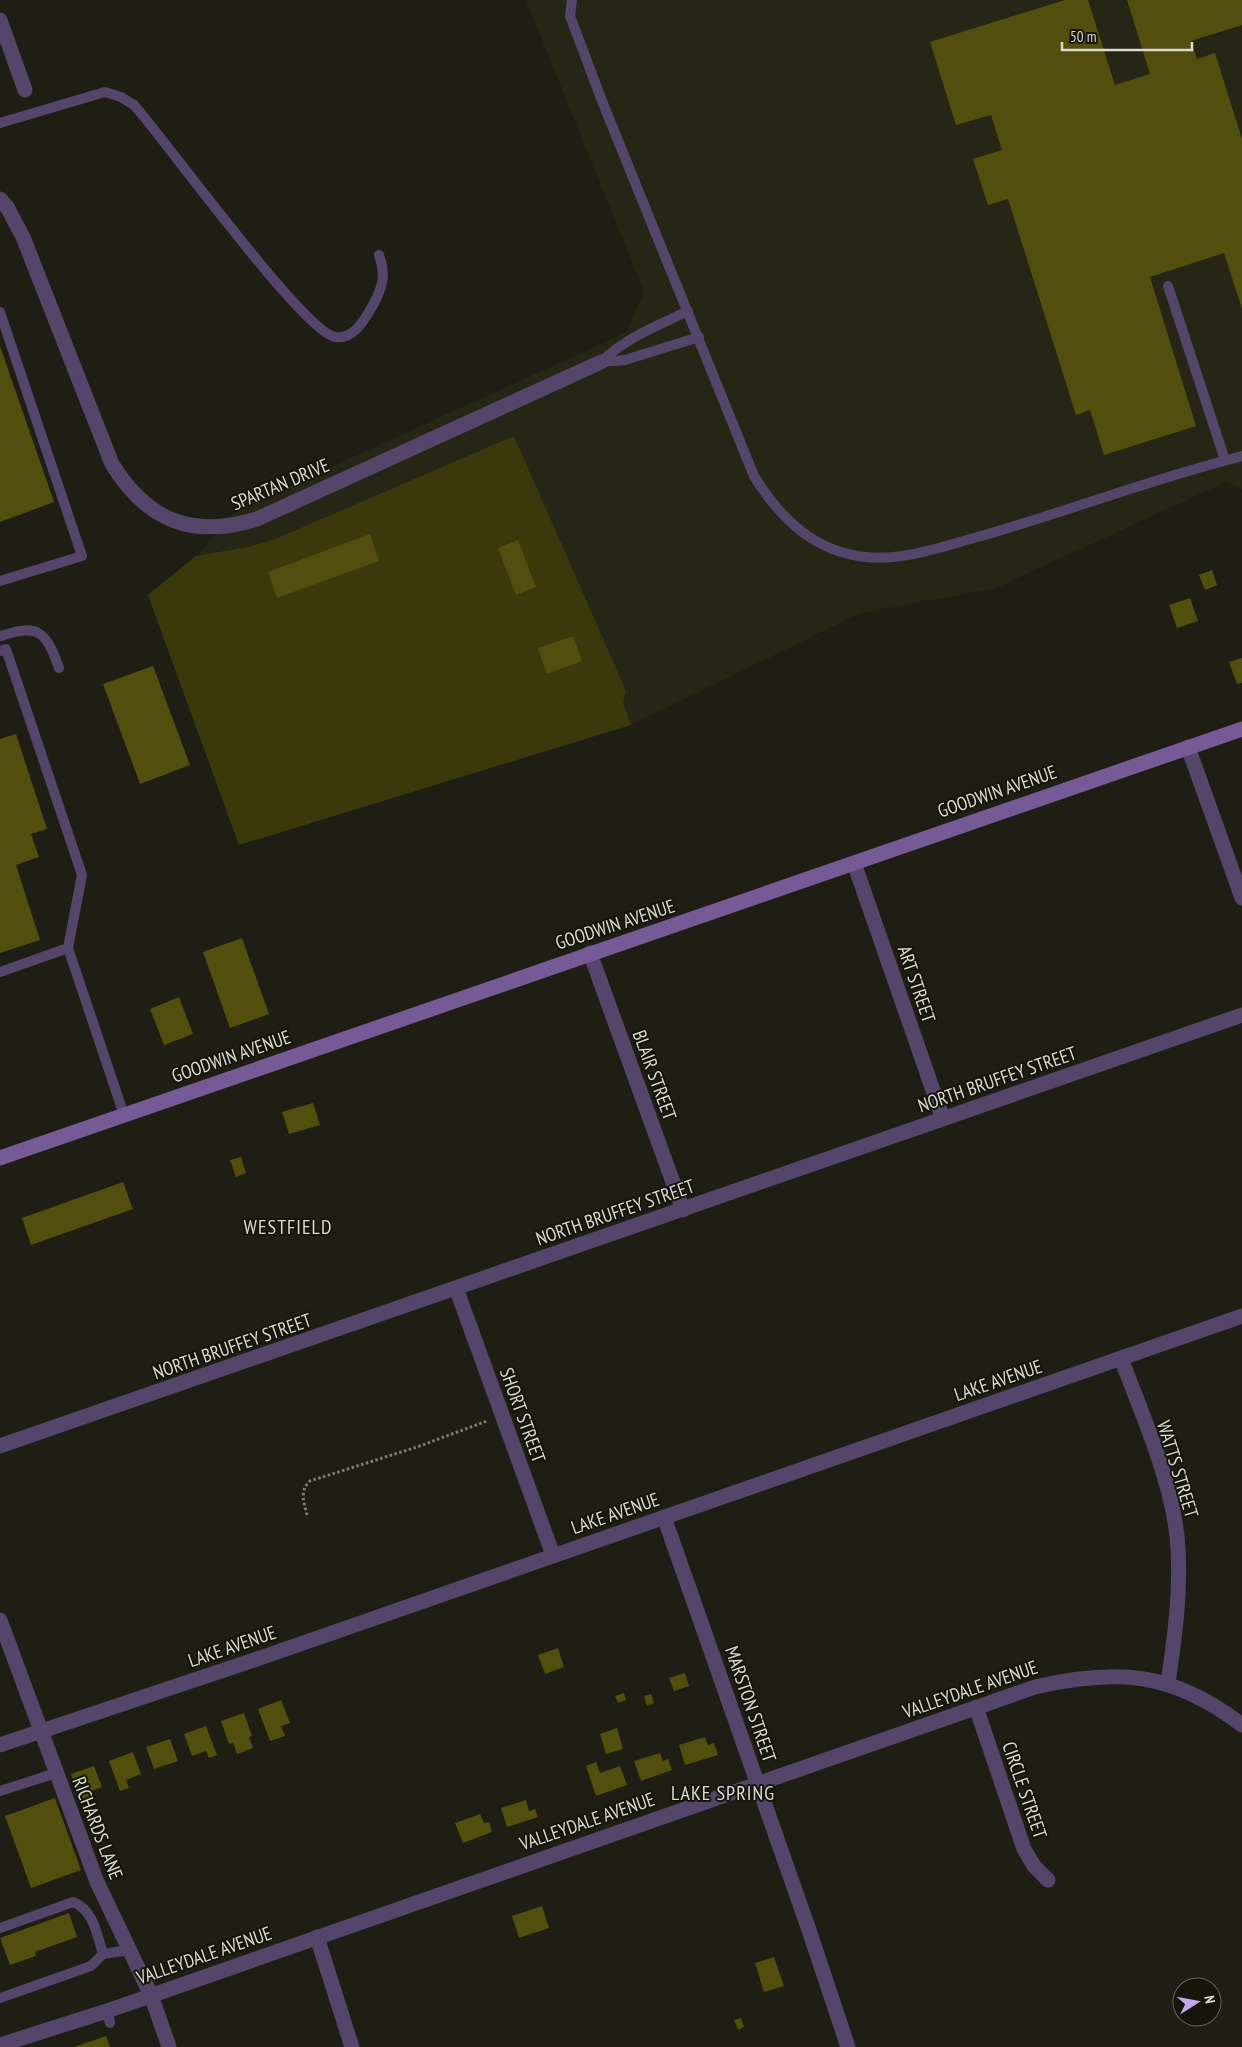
<svg xmlns="http://www.w3.org/2000/svg" width="1242" height="2047" viewBox="0 0 1242 2047" font-family="'PT Sans Narrow',sans-serif">
  <style>
    .built { fill: #272616 }
    .green { fill: #3b380b }
    .building { fill: #524e0d }
    .lines { fill: none; stroke-linecap: round; stroke-linejoin: round }
    .path { stroke: #7d7d74; stroke-width: 3; stroke-dasharray: 2.5 2.5; stroke-linecap: butt }
    .lane { stroke: #56456a; stroke-width: 10 }
    .street { stroke: #56456a; stroke-width: 15 }
    .secondary { stroke: #765a96; stroke-width: 15 }
    .labels { text-anchor: middle; stroke-width: 4; stroke-linejoin: round; paint-order: stroke }
    .street-label { font-size: 19px; fill: #dadad3; stroke: #15150b }
    .neighbourhood-label { font-size: 20px; letter-spacing: 1px; fill: #dadad3; stroke: #15150b }
  </style>
  <rect width="100%" height="100%" fill="#1f1e14"/>
  <polygon class="built" points="526,0 1242,0 1242,489 1226,482 996,588 858,614 631,725 239,845 148,595 203,549 236,510 625,333 644,292"/>
  <polygon class="green" points="514,436 626,691 623,703 631,725 239,845 148,595 196,556 248,547 273,540"/>
  <g class="building">
    <polygon points="1065,0 1088,0 1115,85 1150,74 1127,0 1242,0 1242,25 1191,41 1197,59 1215,53 1242,139 1242,309 1224,253 1150,277 1196,426 1104,455 1090,410 1076,415 1008,199 988,205 973,159 1002,150 991,115 956,125 930,42"/>
    <polygon points="0,346 54,502 0,522"/>
    <polygon points="370,534 379,561 277,598 268,572"/>
    <polygon points="518,540 536,587 516,595 498,548"/>
    <polygon points="1212,570 1217,585 1205,590 1199,575"/>
    <polygon points="1190,598 1198,621 1177,628 1169,605"/>
    <polygon points="573,636 582,661 547,674 538,648"/>
    <polygon points="1242,658 1242,683 1237,684 1229,662"/>
    <polygon points="153,666 190,765 140,784 103,684"/>
    <polygon points="16,734 47,829 31,834 39,857 16,865 40,940 0,953 0,739"/>
    <polygon points="242,938 269,1014 230,1028 203,952"/>
    <polygon points="179,997 193,1034 164,1045 150,1009"/>
    <polygon points="313,1103 320,1125 289,1134 282,1112"/>
    <polygon points="241,1157 246,1173 236,1177 230,1160"/>
    <polygon points="123,1182 133,1209 31,1245 22,1218"/>
    <polygon points="558,1648 564,1667 545,1674 538,1655"/>
    <polygon points="685,1673 689,1686 674,1691 669,1678"/>
    <polygon points="624,1693 626,1700 618,1703 615,1696"/>
    <polygon points="651,1694 654,1703 647,1706 644,1696"/>
    <polygon points="281,1700 290,1723 281,1726 285,1736 270,1741 258,1709"/>
    <polygon points="244,1713 252,1736 249,1737 253,1748 237,1754 233,1743 229,1744 221,1721"/>
    <polygon points="206,1726 217,1755 209,1758 206,1751 192,1756 184,1734"/>
    <polygon points="617,1728 623,1749 606,1754 600,1734"/>
    <polygon points="705,1737 708,1745 714,1743 718,1755 685,1765 679,1745"/>
    <polygon points="170,1739 178,1761 154,1769 146,1747"/>
    <polygon points="133,1752 141,1774 126,1780 129,1788 120,1791 109,1761"/>
    <polygon points="660,1753 663,1761 668,1759 672,1770 641,1781 634,1761"/>
    <polygon points="596,1762 600,1773 620,1766 627,1785 596,1796 586,1766"/>
    <polygon points="94,1766 102,1787 89,1792 91,1799 81,1802 71,1774"/>
    <polygon points="55,1798 81,1870 31,1888 5,1816"/>
    <polygon points="526,1800 529,1811 535,1809 538,1817 507,1827 501,1808"/>
    <polygon points="480,1814 484,1823 489,1822 492,1832 463,1843 455,1823"/>
    <polygon points="542,1906 549,1928 519,1938 512,1916"/>
    <polygon points="69,1913 77,1937 35,1952 36,1956 10,1965 0,1938"/>
    <polygon points="774,1957 784,1986 764,1992 755,1963"/>
    <polygon points="741,2018 744,2027 738,2030 734,2020"/>
    <polygon points="106,2036 110,2047 74,2047"/>
  </g>
  <g class="lines">
    <path class="path" d="M307,1515C304,1502 299,1491 310,1481L417,1447L487,1421"/>
    <g class="lane">
      <path d="M572,0L570,16L602,101L754,476C780,518 814,552 866,557C905,561 944,546 981,536C1069,511 1154,478 1242,456"/>
      <path d="M0,123L105,92L121,97L134,105C166,141 303,331 335,337C354,340 365,319 373,305C383,287 386,275 379,255"/>
      <polyline points="1168,286 1225,460"/>
      <polyline points="0,312 82,556 0,581"/>
      <path d="M601,362C625,338 657,326 688,311"/>
      <polyline points="601,362 625,360 699,337"/>
      <path d="M1,636C39,623 46,632 59,668"/>
      <polyline points="0,651 6,649 82,875 68,948 124,1115"/>
      <polyline points="0,972 68,948"/>
      <polyline points="0,1791 56,1773"/>
      <path d="M0,1928L73,1902C94,1910 97,1935 103,1954L91,1966L0,1998"/>
      <polyline points="103,1954 130,1950"/>
      <polyline points="107,2011 110,2023"/>
    </g>
    <g class="street">
      <polyline points="0,20 25,90"/>
      <path d="M0,199L7,207L23,237L112,464C147,521 193,539 257,519L601,362"/>
      <polyline points="1188,747 1242,898"/>
      <polyline points="854,863 943,1119"/>
      <polyline points="590,953 683,1210"/>
      <polyline points="456,1288 553,1555"/>
      <path d="M1121,1358C1142,1415 1170,1475 1177,1536C1182,1586 1175,1634 1168,1683"/>
      <polyline points="0,1446 1242,1015"/>
      <polyline points="664,1517 809,1930 848,2047"/>
      <polyline points="0,1620 97,1882 151,1995 169,2047"/>
      <polyline points="976,1707 1024,1849 1034,1866 1048,1880"/>
      <polyline points="0,1745 263,1657 1242,1316"/>
      <polyline points="317,1937 352,2047"/>
      <path d="M0,2045L107,2011L1035,1687C1118,1668 1173,1672 1242,1725"/>
    </g>
    <polyline class="secondary" points="0,1158 1242,729"/>
  </g>
  <g class="labels">
    <g class="street-label">
      <text transform="translate(280 484) rotate(-23)" y="7">SPARTAN DRIVE</text>
      <text transform="translate(997 791) rotate(-19)" y="7">GOODWIN AVENUE</text>
      <text transform="translate(615 924) rotate(-18)" y="7">GOODWIN AVENUE</text>
      <text transform="translate(917 984) rotate(71)" y="7">ART STREET</text>
      <text transform="translate(231 1056) rotate(-19)" y="7">GOODWIN AVENUE</text>
      <text transform="translate(655 1075) rotate(70)" y="7">BLAIR STREET</text>
      <text transform="translate(997 1079) rotate(-19)" y="7">NORTH BRUFFEY STREET</text>
      <text transform="translate(615 1212) rotate(-19)" y="7">NORTH BRUFFEY STREET</text>
      <text transform="translate(232 1346) rotate(-19)" y="7">NORTH BRUFFEY STREET</text>
      <text transform="translate(998 1380) rotate(-19)" y="7">LAKE AVENUE</text>
      <text transform="translate(523 1415) rotate(70)" y="7">SHORT STREET</text>
      <text transform="translate(1178 1469) rotate(73)" y="7">WATTS STREET</text>
      <text transform="translate(615 1513) rotate(-19)" y="7">LAKE AVENUE</text>
      <text transform="translate(232 1646) rotate(-19)" y="7">LAKE AVENUE</text>
      <text transform="translate(970 1689) rotate(-19)" y="7">VALLEYDALE AVENUE</text>
      <text transform="translate(751 1704) rotate(71)" y="7">MARSTON STREET</text>
      <text transform="translate(1025 1790) rotate(71)" y="7">CIRCLE STREET</text>
      <text transform="translate(587 1821) rotate(-19)" y="7">VALLEYDALE AVENUE</text>
      <text transform="translate(98 1828) rotate(69)" y="7">RICHARDS LANE</text>
      <text transform="translate(204 1955) rotate(-19)" y="7">VALLEYDALE AVENUE</text>
    </g>
    <g class="neighbourhood-label">
      <text x="288" y="1234">WESTFIELD</text>
      <text x="723" y="1800">LAKE SPRING</text>
    </g>
  </g>
  <g transform="translate(1197 2002) rotate(79)"><circle r="24" fill="#15150b" stroke="#64645b"/>
  <path d="M0-4L9 19L0 12L-9 19Z" fill="#c8a6ef"/>
  <text y="-8" font-size="14" font-weight="bold" text-anchor="middle" fill="#dadad3">N</text>
  </g>
  <path d="M1062 42v8h130v-8" fill="none" stroke="#dadad3" stroke-width="2.5"/>
  <text x="1070" y="42" font-size="15" fill="#dadad3" stroke="#15150b" stroke-width="4" paint-order="stroke">50 m</text>
</svg>
